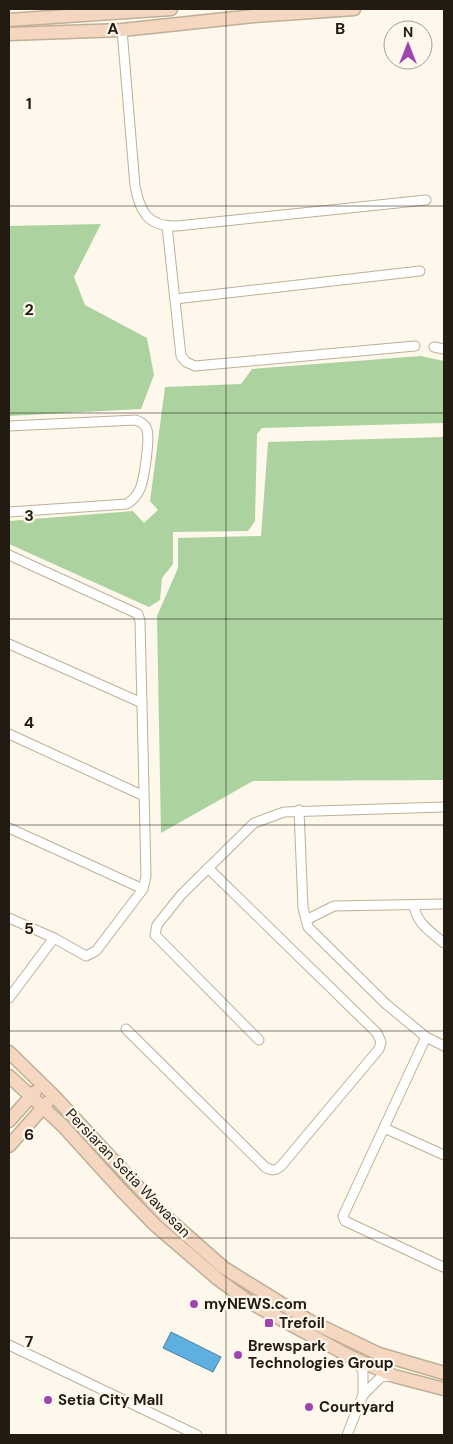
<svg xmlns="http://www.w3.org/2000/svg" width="453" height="1444" viewBox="0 0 453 1444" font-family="'DM Sans',sans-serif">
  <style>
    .green { fill: #acd39f }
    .water { fill: #5db0df; stroke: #4b83a2 }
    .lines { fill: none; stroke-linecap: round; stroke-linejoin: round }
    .street-casing { stroke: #beb096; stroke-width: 11 }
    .secondary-casing { stroke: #beb096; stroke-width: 15 }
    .street { stroke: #fff; stroke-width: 9 }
    .secondary { stroke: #f5d6c0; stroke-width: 12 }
    .grid { fill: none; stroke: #211b12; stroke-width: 1; stroke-opacity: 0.55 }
    .poi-dot { fill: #9e45b1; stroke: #fdf7ec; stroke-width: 2 }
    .labels { text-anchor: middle; stroke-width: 4.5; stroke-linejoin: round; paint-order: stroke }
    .street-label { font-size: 15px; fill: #211b12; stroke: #fdf7ec }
    .poi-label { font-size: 15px; font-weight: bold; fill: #211b12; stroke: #fdf7ec; text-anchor: start }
    .grid-label { font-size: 16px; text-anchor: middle; font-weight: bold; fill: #211b12; stroke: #fdf7ec; stroke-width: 4.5; stroke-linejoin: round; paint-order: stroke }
  </style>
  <rect width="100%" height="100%" fill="#fdf7ec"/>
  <g class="green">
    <polygon points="101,224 74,277 85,305 147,338 154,375 141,409 9,416 9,226"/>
    <polygon points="421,356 444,361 444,423 262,428 257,434 255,521 248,531 173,532 173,564 162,578 160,600 149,607 9,544 9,521 133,511 144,523 158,510 150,501 165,387 241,384 252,369"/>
    <polygon points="444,437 444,780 253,781 161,833 157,616 178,568 178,538 261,536 268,442"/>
  </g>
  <polygon class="water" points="171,1332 221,1357 213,1372 163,1348"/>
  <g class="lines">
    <defs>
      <g id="street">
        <path d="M122,30L135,186C140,212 148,227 177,226L426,200"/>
        <polyline points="167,226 181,356 186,362 195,366 415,346"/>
        <polyline points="175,299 420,271"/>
        <polyline points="434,347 444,349"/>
        <path d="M9,426L136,420C141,422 146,425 147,430C150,439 144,480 140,489C137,496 133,500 127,504L9,512"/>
        <polyline points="9,555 138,614 140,621 146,876 143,889 96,951 86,956 54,938 9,918"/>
        <polyline points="9,644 142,703"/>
        <polyline points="9,734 144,796"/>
        <polyline points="299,810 303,908 308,927 386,1004 426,1037 444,1046"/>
        <polyline points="9,828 143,889"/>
        <path d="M414,905C416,923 431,932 444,943"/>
        <polyline points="306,920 334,906 444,904"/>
        <polyline points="9,998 54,938"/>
        <path d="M126,1029L265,1167C272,1171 275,1171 281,1166L379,1049L381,1042L377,1033L208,868"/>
        <polyline points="426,1037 343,1216 345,1221 443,1267"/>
        <polyline points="259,1040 155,935 157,925 181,895 254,823 284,812 444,807"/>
        <polyline points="384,1128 444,1155"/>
        <polyline points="9,1345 197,1435"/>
        <polyline points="363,1395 381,1377 391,1376"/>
        <polyline points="347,1435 363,1395 363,1370 353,1360"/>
      </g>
      <g id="secondary">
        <polyline points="9,20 171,9"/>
        <polyline points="9,34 122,30 254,16 354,9"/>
        <polyline points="9,1052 54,1096 165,1216 224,1268 308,1320 379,1354 444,1373"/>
        <polyline points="9,1076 63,1126 122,1191 155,1225 219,1280 251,1303 349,1356 394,1376 444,1389"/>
        <polyline points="9,1121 35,1092"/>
        <polyline points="9,1146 47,1103"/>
      </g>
    </defs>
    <use href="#street" class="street-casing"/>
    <use href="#secondary" class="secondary-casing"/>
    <use href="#street" class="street"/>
    <use href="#secondary" class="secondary"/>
  </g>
  <path class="grid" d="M226,9V1435M9,206H444M9,413H444M9,619H444M9,825H444M9,1031H444M9,1238H444"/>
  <g class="poi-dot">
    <circle cx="194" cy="1304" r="5"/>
    <rect x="264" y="1318" width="10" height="10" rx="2.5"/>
    <circle cx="238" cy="1355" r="5"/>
    <circle cx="48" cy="1400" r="5"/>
    <circle cx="309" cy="1407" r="5"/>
  </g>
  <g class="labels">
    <g class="street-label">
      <text transform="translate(128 1173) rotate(46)" y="5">Persiaran Setia Wawasan</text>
    </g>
    <g class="poi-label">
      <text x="204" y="1309">myNEWS.com</text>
      <text x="279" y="1328">Trefoil</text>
      <text x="248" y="1351">Brewspark<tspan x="248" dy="17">Technologies Group</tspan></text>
      <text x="58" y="1405">Setia City Mall</text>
      <text x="319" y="1412">Courtyard</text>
    </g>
  </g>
  <g class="grid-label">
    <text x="113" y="34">A</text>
    <text x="340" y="34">B</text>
    <text x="29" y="109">1</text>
    <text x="29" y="315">2</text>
    <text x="29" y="521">3</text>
    <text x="29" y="728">4</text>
    <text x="29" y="934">5</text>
    <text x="29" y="1140">6</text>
    <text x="29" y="1347">7</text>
  </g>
  <rect width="453" height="1444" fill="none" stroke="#211b12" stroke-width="20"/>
  <g transform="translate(408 45)"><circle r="24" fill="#fdf7ec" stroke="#a59f95"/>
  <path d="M0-4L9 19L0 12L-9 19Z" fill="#9e45b1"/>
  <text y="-8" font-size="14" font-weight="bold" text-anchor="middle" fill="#211b12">N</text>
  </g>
</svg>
